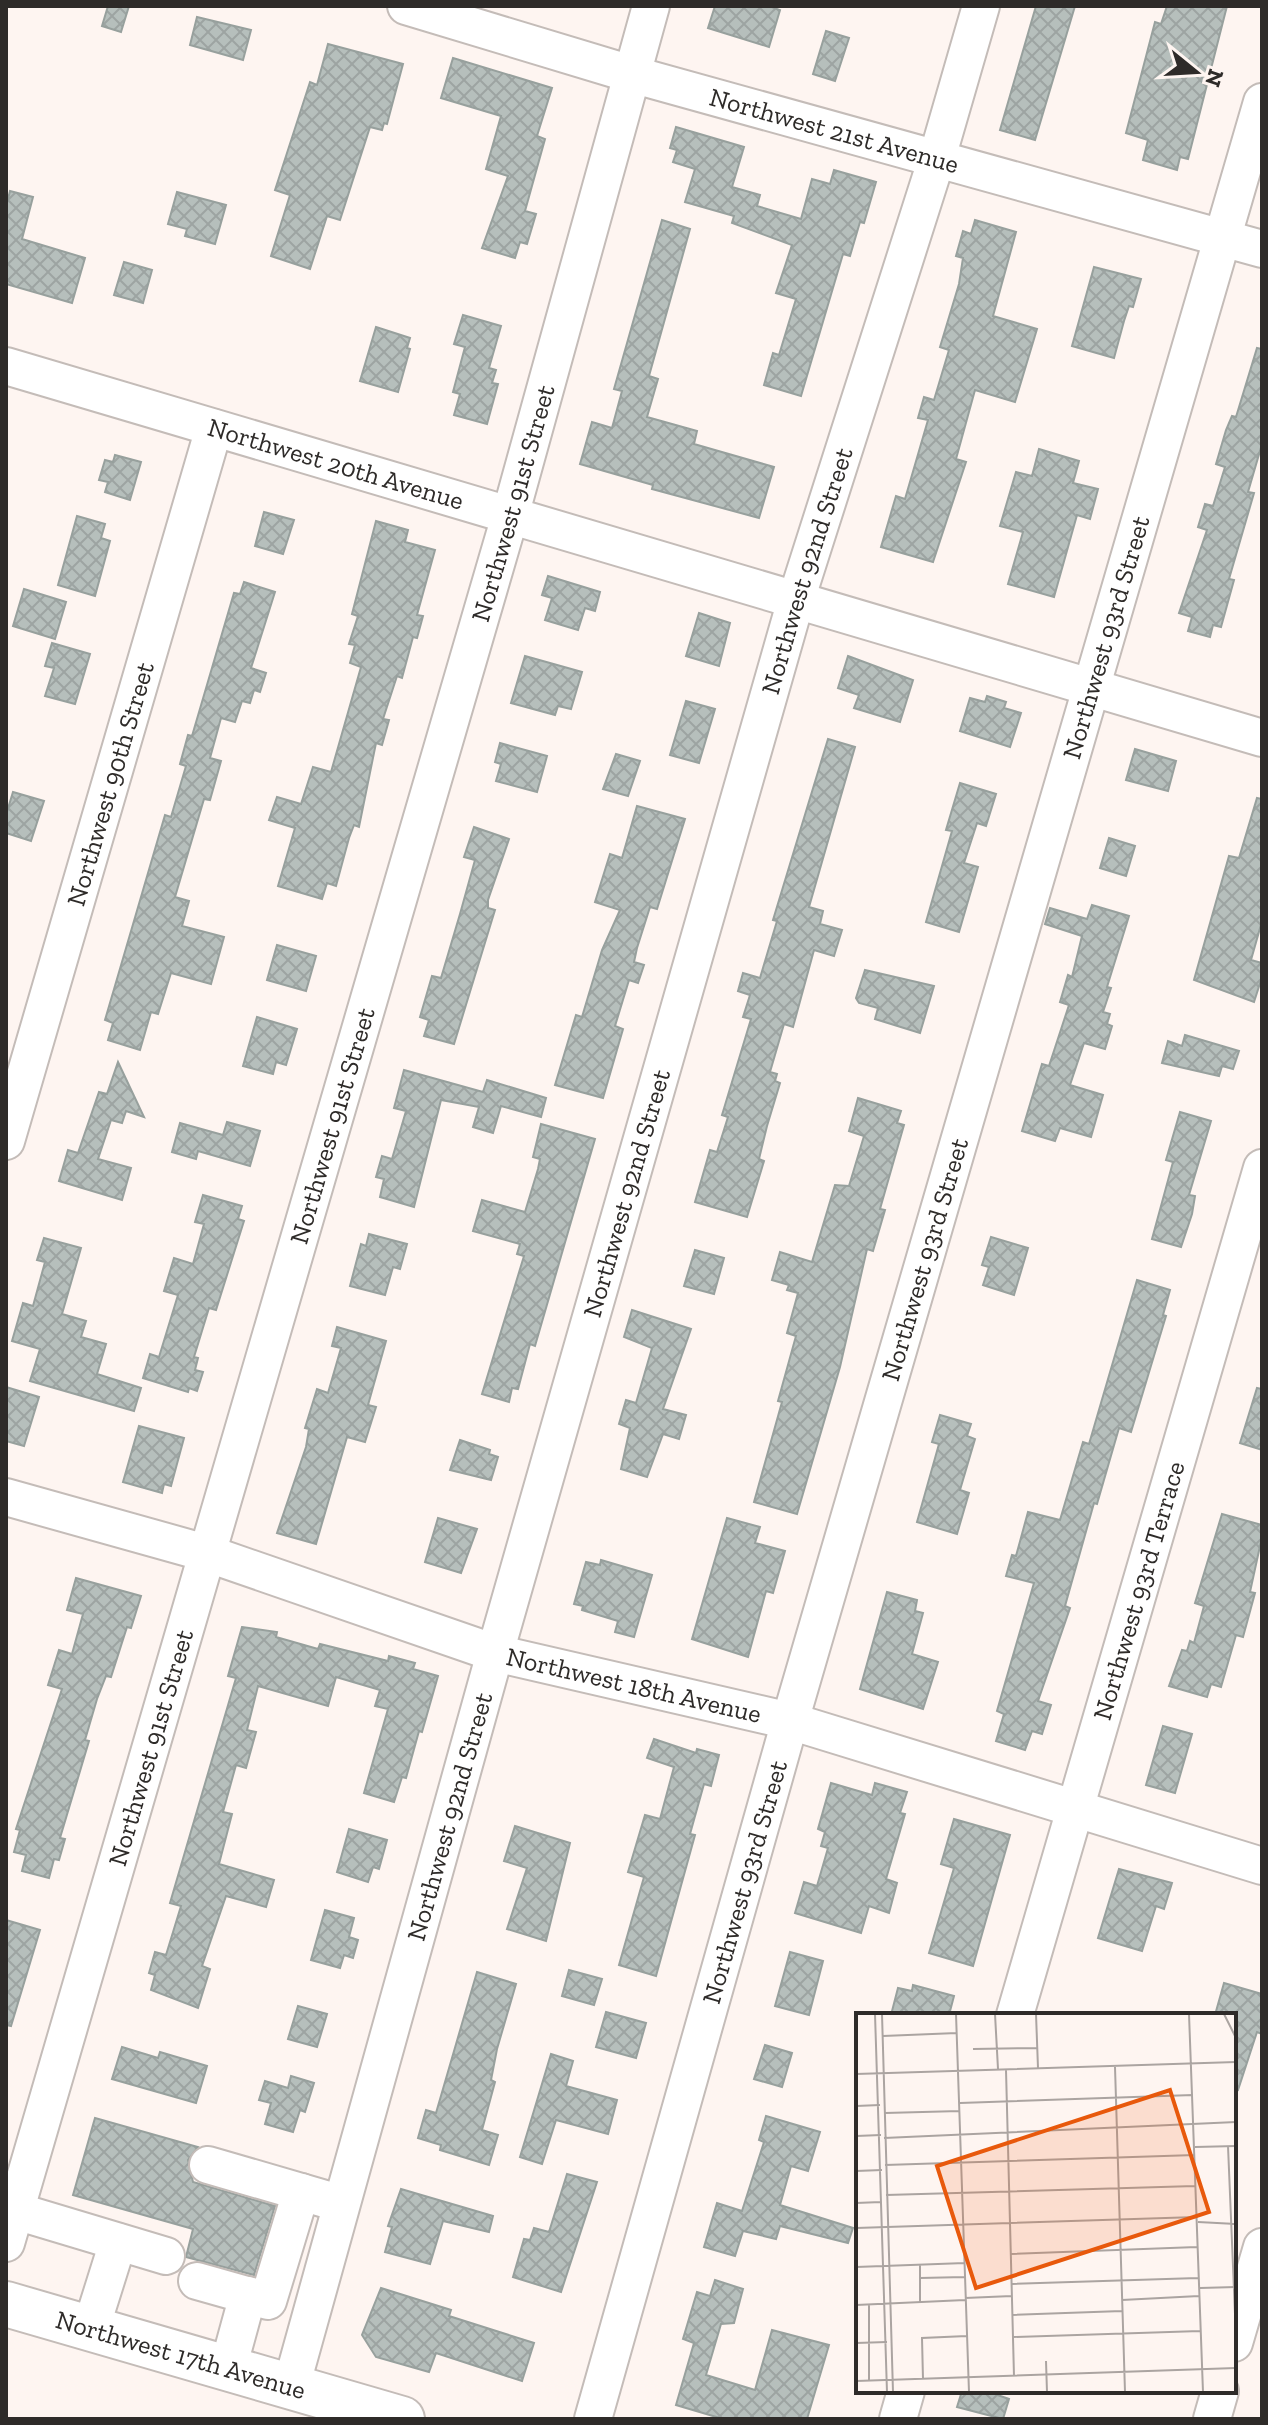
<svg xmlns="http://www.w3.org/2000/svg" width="1268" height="2425" viewBox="0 0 1268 2425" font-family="'Zilla Slab',serif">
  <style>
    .building { fill: url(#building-cross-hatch); stroke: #97a09d; stroke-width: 2 }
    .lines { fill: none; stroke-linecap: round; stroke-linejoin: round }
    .minor-casing { stroke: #c4bcb8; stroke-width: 40 }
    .major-casing { stroke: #c4bcb8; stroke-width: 48 }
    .minor { stroke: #fff; stroke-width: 36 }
    .major { stroke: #fff; stroke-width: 44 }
    .labels { text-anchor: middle; stroke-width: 7; stroke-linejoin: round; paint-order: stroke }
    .street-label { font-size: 26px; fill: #2e2b29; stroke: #fef5f1 }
    .inset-road { fill: none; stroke: #aba4a1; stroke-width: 2 }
    .view { fill: #e8590c; fill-opacity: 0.15; stroke: #e8590c; stroke-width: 4 }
    .inset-edge { fill: none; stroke: #2e2b29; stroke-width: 4 }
  </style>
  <defs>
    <pattern id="building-cross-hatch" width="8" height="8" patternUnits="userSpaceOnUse" patternTransform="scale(2)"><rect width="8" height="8" fill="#b6bfbc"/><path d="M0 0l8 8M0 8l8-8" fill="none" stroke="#9da4a2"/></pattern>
  </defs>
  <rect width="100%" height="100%" fill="#fef5f1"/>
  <g class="building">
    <polygon points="108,6 129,6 121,32 102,26"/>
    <polygon points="715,6 769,6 780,10 769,47 708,28"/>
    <polygon points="1036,6 1075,6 1035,140 1000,130"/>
    <polygon points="1167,6 1227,6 1188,159 1180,157 1177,170 1143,160 1148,140 1126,133 1155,22 1161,24"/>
    <polygon points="197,17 251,30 243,60 190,45"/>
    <polygon points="826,31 849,38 835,81 813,74"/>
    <polygon points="328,44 403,64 387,124 384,123 382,130 370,127 340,220 327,216 310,269 271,256 290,195 275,190 310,82 317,85"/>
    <polygon points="453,58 552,88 537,136 545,139 525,211 536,214 527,244 520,242 515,258 482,248 508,176 486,169 501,116 441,98"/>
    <polygon points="676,127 744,147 732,187 760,195 757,206 801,219 812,179 830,184 834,170 876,182 864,223 860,222 850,256 843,254 801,396 764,385 773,353 779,355 796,299 776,293 792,245 732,223 734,216 685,202 695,169 673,162 677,150 670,148"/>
    <polygon points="10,191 33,197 22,239 85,258 72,303 6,284 6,207"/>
    <polygon points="177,192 226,205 215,244 185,236 187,229 168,224"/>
    <polygon points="662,220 690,229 649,376 658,379 647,417 697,431 694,444 774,467 759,518 652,489 653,485 580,464 592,422 612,428 622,391 614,389"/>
    <polygon points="975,220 1016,232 993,316 1037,329 1015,402 975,390 956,459 966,462 933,562 881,547 896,496 905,499 928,420 918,418 924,397 934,400 949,350 940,347 959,284 963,258 956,256 963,231 971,234"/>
    <polygon points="124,262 152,270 143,303 114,295"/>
    <polygon points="1094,267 1141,279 1133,307 1129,306 1124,321 1114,358 1072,346"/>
    <polygon points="463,315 501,326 489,368 496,370 492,383 498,384 487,424 454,415 460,394 453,392 465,347 454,344"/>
    <polygon points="376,327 410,338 407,348 410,349 398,392 360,381"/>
    <polygon points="1257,348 1262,349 1262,444 1248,492 1254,493 1229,579 1234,580 1221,627 1213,625 1210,637 1188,631 1192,617 1179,613 1207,530 1198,527 1205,504 1213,506 1225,467 1216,464 1226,430 1232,416 1236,417"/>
    <polygon points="1039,449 1079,461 1073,483 1098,489 1090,519 1077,515 1054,597 1008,584 1023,532 1000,526 1016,472 1032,476"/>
    <polygon points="115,455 141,462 130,500 105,492 108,482 99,480 105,460 113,462"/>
    <polygon points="264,512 294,520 283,554 255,546"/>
    <polygon points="77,516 105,524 101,538 110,541 95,596 58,585"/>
    <polygon points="376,521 408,530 405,542 435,550 417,615 423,616 417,638 413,637 402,678 397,676 383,719 389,720 382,745 376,743 359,827 354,825 349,838 336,886 327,883 322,899 278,886 295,828 269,820 277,797 301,804 313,767 331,772 361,667 350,663 355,645 349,644 358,616 352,614"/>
    <polygon points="548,576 600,592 595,611 585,608 578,630 545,620 552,598 542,595"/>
    <polygon points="244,582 275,592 251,668 266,673 260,692 254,690 250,703 242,701 235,722 221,718 210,758 221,761 210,800 204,799 175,897 189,901 182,926 224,937 211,984 171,973 158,1014 151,1012 140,1050 108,1040 113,1023 105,1020 165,815 171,817 186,766 180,764 188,735 192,736 234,593 240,594"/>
    <polygon points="24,589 66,602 55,639 13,626"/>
    <polygon points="699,613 730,623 719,666 686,656"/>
    <polygon points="52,643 90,654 75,704 45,696 54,668 45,666"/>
    <polygon points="525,656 582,672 571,709 558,706 555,715 511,703"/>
    <polygon points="848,656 913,680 900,722 854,708 859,695 838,688"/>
    <polygon points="987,696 1006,702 1004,708 1021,713 1010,747 960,731 970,698 985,702"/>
    <polygon points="686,701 715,709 699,763 670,755"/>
    <polygon points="828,739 855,747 809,907 823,911 820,924 842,930 834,956 814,950 793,1027 784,1024 770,1072 777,1074 775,1081 780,1083 767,1126 759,1159 764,1161 747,1217 695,1202 710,1150 717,1152 728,1117 722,1115 751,1019 743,1017 750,995 738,991 743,973 760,978 777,921 773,920"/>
    <polygon points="500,743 547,756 537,792 496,781 501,764 495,762"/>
    <polygon points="1135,749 1176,761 1168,791 1126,780"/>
    <polygon points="616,754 640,761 628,796 603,789"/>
    <polygon points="960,783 996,794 986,826 977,823 964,863 978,867 959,932 926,922 952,831 946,830"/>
    <polygon points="13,792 44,801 31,841 6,833 6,815"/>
    <polygon points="1257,798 1262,799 1262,921 1251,960 1262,963 1262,977 1254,1002 1194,980 1229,856 1239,858"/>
    <polygon points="637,806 685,819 657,909 650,907 637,948 634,962 644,965 638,983 629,980 615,1026 623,1029 603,1098 555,1085 576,1015 582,1017 602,950 620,910 595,902 610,854 622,858"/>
    <polygon points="474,827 509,839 488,900 488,908 495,910 454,1044 424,1036 429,1020 420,1017 432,976 441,978 460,914 475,860 464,857"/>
    <polygon points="1109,838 1135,846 1126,876 1100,868"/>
    <polygon points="1092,905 1129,916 1107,987 1111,988 1103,1012 1110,1014 1107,1024 1112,1026 1105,1049 1084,1043 1070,1085 1103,1095 1091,1137 1060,1128 1055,1141 1022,1131 1042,1064 1049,1066 1069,1005 1060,1002 1068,975 1072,977 1082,936 1045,924 1050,908 1087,919"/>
    <polygon points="277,945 316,956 306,991 267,980"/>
    <polygon points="865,970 934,986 920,1033 875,1019 878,1008 859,1003 856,998"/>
    <polygon points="257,1017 297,1029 286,1065 276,1062 273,1074 243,1066"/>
    <polygon points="1185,1035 1239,1051 1233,1069 1222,1066 1219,1076 1162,1063 1168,1041 1182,1046"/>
    <polygon points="118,1062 144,1117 126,1111 122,1123 111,1120 98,1159 131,1168 122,1200 59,1181 68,1150 78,1153 99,1092 107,1094"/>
    <polygon points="404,1070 483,1092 487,1080 546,1098 541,1117 501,1106 493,1133 473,1127 479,1107 441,1100 414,1207 380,1197 384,1179 376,1177 382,1156 392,1159 406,1111 394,1108"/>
    <polygon points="858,1098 901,1111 897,1123 904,1125 880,1209 885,1210 873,1251 867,1249 840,1367 797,1514 754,1502 782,1402 778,1401 796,1336 787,1333 798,1293 787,1290 789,1285 772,1280 780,1252 812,1262 835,1185 849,1186 864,1136 849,1131"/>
    <polygon points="1180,1112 1211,1121 1189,1195 1195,1196 1192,1214 1181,1247 1152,1239 1173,1162 1166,1160"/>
    <polygon points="227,1122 260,1131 250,1166 198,1151 196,1159 172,1152 180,1123 223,1135"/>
    <polygon points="541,1124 595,1139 535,1346 530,1344 518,1389 512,1388 509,1402 482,1394 524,1256 517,1254 520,1244 473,1231 482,1200 525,1212 538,1169 540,1159 533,1157"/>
    <polygon points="203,1195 242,1206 238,1219 244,1221 216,1310 209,1308 194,1357 198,1358 195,1370 203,1372 197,1391 189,1388 188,1392 143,1378 150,1354 159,1357 178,1295 164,1291 174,1258 193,1264 204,1224 195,1222"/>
    <polygon points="369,1234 407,1244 400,1269 393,1267 385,1295 350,1286 361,1244 366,1246"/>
    <polygon points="991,1237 1028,1248 1014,1295 983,1285 989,1267 982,1265"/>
    <polygon points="44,1238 81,1248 62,1314 86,1321 81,1337 106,1344 97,1374 141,1388 134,1411 30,1381 40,1349 12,1341 23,1303 33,1306 45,1262 37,1260"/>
    <polygon points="695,1250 724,1258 714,1294 684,1286"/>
    <polygon points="1137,1280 1170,1290 1163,1315 1166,1316 1131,1432 1119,1428 1097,1504 1094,1503 1065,1606 1070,1608 1038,1701 1051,1705 1042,1734 1032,1731 1025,1750 996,1741 1004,1714 997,1711 1034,1583 1006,1576 1012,1555 1016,1556 1028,1512 1060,1520 1083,1442 1089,1444"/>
    <polygon points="632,1310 691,1329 663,1409 686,1415 679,1439 663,1434 647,1477 621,1469 630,1428 619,1424 626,1400 636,1403 652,1348 624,1337"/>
    <polygon points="337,1327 386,1341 368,1405 376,1407 365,1442 347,1437 316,1544 277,1533 306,1447 309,1429 305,1428 317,1389 328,1393 341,1348 332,1346"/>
    <polygon points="6,1387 39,1397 24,1446 6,1441"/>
    <polygon points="1257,1388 1262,1389 1262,1450 1240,1443"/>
    <polygon points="940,1415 971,1424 967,1436 975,1439 960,1490 969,1493 957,1534 917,1522 939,1444 932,1442"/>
    <polygon points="139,1426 184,1438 171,1486 164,1484 162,1493 123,1482"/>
    <polygon points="460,1440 490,1450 489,1454 498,1457 491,1480 450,1470"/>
    <polygon points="1222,1514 1262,1525 1262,1537 1250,1592 1255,1593 1243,1637 1236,1635 1221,1687 1211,1684 1207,1697 1169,1686 1182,1650 1187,1651 1190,1641 1194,1643 1204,1606 1195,1603"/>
    <polygon points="438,1518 477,1529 461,1573 425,1562"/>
    <polygon points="727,1518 760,1527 755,1543 785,1551 773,1593 766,1591 748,1657 692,1639"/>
    <polygon points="601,1560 652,1575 634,1637 615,1632 618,1621 582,1610 583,1606 574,1604 586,1562 600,1565"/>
    <polygon points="76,1578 141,1596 131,1628 127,1627 111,1677 106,1676 97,1699 85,1740 89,1741 60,1838 65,1839 59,1860 54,1859 49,1878 22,1871 26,1855 14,1852 20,1830 16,1829 62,1689 48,1685 59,1650 72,1654 83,1614 67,1610"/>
    <polygon points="887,1592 917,1600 915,1611 923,1613 912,1654 938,1662 923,1709 860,1689"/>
    <polygon points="242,1627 277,1632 276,1637 318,1649 320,1644 388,1661 389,1656 415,1663 413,1669 438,1676 422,1732 419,1731 406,1778 402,1777 394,1802 364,1793 388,1709 375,1706 380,1690 336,1677 328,1706 258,1686 247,1730 256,1732 246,1768 236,1765 223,1812 232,1814 219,1864 274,1880 266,1907 226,1896 202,1966 210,1969 198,2008 151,1990 155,1975 149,1973 155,1952 166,1955 181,1906 170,1903 236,1678 228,1676"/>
    <polygon points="1163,1726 1192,1734 1175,1793 1146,1785"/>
    <polygon points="654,1739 696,1753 697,1749 719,1755 711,1786 704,1784 690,1834 695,1835 656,1976 619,1965 644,1877 628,1872 645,1815 660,1819 674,1767 647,1758"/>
    <polygon points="831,1783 872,1795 875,1783 907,1792 900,1813 905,1814 886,1879 897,1883 889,1913 869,1906 861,1933 795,1913 804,1882 817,1886 828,1848 821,1846 825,1832 818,1829"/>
    <polygon points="954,1819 1010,1835 973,1966 929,1953 954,1868 941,1864"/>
    <polygon points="515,1826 570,1843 546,1941 507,1929 527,1868 504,1861"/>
    <polygon points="349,1829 387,1840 379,1869 373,1867 368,1882 337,1872"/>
    <polygon points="1119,1869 1172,1883 1164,1909 1156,1906 1142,1951 1098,1938"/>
    <polygon points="325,1910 354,1918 349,1937 358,1940 353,1958 344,1955 340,1968 311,1960"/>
    <polygon points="6,1920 40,1930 11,2026 6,2025"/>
    <polygon points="790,1952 823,1961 809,2015 775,2006"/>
    <polygon points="569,1970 602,1979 594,2005 562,1996"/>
    <polygon points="477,1972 516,1984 497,2049 491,2080 495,2082 482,2130 498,2135 489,2165 440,2150 441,2145 418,2138 426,2110 436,2113"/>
    <polygon points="1224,1983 1262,1994 1262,2034 1257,2032 1238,2090 1234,2089 1234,2015 1215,2015"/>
    <polygon points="913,1985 954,1996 949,2015 891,2015 898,1988 912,1991"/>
    <polygon points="298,2006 327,2014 317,2047 288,2039"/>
    <polygon points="606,2012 646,2023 636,2058 596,2047"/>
    <polygon points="765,2045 792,2053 782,2087 754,2079"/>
    <polygon points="122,2047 158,2058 160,2052 207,2066 196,2103 112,2079"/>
    <polygon points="551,2054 573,2061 566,2086 617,2100 608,2134 556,2120 542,2164 520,2157"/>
    <polygon points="291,2076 314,2083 305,2112 300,2110 293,2132 265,2124 271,2103 259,2100 265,2081 288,2088"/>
    <polygon points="766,2116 820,2132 808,2171 791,2166 780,2205 853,2228 848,2243 780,2226 776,2239 743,2231 735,2256 704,2247 717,2203 742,2211 764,2142 759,2140"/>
    <polygon points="95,2118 198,2147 188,2160 193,2182 275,2206 254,2275 186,2257 193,2229 73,2195"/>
    <polygon points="567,2174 597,2182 561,2292 513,2277 524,2239 530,2240 534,2228 549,2232"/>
    <polygon points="401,2189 493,2216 489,2232 443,2221 430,2264 385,2252 392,2227 388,2226"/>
    <polygon points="715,2280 743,2289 734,2323 721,2324 706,2375 755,2390 772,2330 829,2345 807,2419 723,2419 676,2405 694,2343 683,2339 697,2292 710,2296"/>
    <polygon points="381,2288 451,2310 449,2316 534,2343 522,2381 436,2353 429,2372 376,2357 362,2335"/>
    <polygon points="962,2391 986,2391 1009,2399 1003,2419 957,2407"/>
  </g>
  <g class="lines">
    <defs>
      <g id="minor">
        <path id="s1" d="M406,6L631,74L1262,249"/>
        <path id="s2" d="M6,366L1262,738"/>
        <path id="s3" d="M6,1141L214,428"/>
        <path id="s4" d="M6,1497L206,1553L495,1653L790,1721L1262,1866"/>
        <path id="s5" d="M1015,2015L1262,1168"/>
        <polyline points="208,2165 325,2199"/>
        <polyline points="16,2211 166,2256"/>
        <path id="s6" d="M6,2243L510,516L651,6"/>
        <polyline points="197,2281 268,2301 301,2192"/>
        <polyline points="91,2328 118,2242"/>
        <polyline points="1234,2343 1262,2247"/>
        <polyline points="228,2368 248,2295"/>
        <path id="s7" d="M291,2387L495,1653L796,600L937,158L981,6"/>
        <path id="s8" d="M593,2419L790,1721L1262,102"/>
        <polyline points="898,2419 906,2391"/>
        <polyline points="1212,2419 1220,2391"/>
      </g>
      <g id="major">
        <path id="s9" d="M6,2304L402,2419"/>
      </g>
    </defs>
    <use href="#minor" class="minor-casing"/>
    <use href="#major" class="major-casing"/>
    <use href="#minor" class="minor"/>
    <use href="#major" class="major"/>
  </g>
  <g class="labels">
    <g class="street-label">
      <text dy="9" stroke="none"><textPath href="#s1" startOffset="446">Northwest 21st Avenue</textPath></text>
      <text dy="9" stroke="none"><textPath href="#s2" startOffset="344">Northwest 20th Avenue</textPath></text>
      <text dy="9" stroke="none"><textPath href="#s6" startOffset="1812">Northwest 91st Street</textPath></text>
      <text dy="9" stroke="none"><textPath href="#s7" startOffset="1888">Northwest 92nd Street</textPath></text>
      <text dy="9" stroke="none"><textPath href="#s8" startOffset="1854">Northwest 93rd Street</textPath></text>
      <text dy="9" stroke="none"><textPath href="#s3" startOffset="372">Northwest 90th Street</textPath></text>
      <text dy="9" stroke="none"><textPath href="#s6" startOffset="1164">Northwest 91st Street</textPath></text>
      <text dy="9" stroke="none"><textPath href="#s7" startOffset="1240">Northwest 92nd Street</textPath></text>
      <text dy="9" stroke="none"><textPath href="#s8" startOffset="1206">Northwest 93rd Street</textPath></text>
      <text dy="9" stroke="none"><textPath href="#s5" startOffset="442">Northwest 93rd Terrace</textPath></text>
      <text dy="9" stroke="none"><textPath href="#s4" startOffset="656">Northwest 18th Avenue</textPath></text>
      <text dy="9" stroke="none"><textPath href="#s6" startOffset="516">Northwest 91st Street</textPath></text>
      <text dy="9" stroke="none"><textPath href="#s7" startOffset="592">Northwest 92nd Street</textPath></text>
      <text dy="9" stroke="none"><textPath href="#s8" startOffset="558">Northwest 93rd Street</textPath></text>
      <text dy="9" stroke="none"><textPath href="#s9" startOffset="182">Northwest 17th Avenue</textPath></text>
    </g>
  </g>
  <g transform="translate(856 2013)">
    <rect width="380" height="380" fill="#fef5f1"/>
    <path class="inset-road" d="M19,1L31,379M26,1L37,379M100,1L113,379M139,1L142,56M180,1L182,55M333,1L347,379M368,1L380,25M27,23L101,20M117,36L182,35M259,54L269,379M150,57L158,363M0,61L380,49M104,90L337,82M0,93L24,92M29,100L104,98M0,123L25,122M28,125L380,109M372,133L380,325M339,134L380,133M29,152L339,142M0,158L26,157M30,182L339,173M0,190L25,189M342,209L380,211M0,215L341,204M155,241L341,234M64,252V289M0,254L109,250M64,265L109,264M156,271L342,265M344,275L380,274M109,285L156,283M266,287L343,283M0,292L109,287M156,302L266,298M157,324L344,318M0,330L31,329M190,348L191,379M67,366L66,325L111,323M0,368L380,355M13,368V292"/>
    <path class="view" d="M314,77L353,199L120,275L81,153Z"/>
    <rect width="380" height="380" class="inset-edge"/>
  </g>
  <rect width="1268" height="2425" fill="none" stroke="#2e2b29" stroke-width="16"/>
  <g transform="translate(1196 72) rotate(108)" stroke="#fef5f1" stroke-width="6" paint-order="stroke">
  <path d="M0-6L14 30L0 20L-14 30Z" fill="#2e2b29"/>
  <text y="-12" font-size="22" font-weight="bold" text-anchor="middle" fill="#2e2b29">N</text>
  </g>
</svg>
